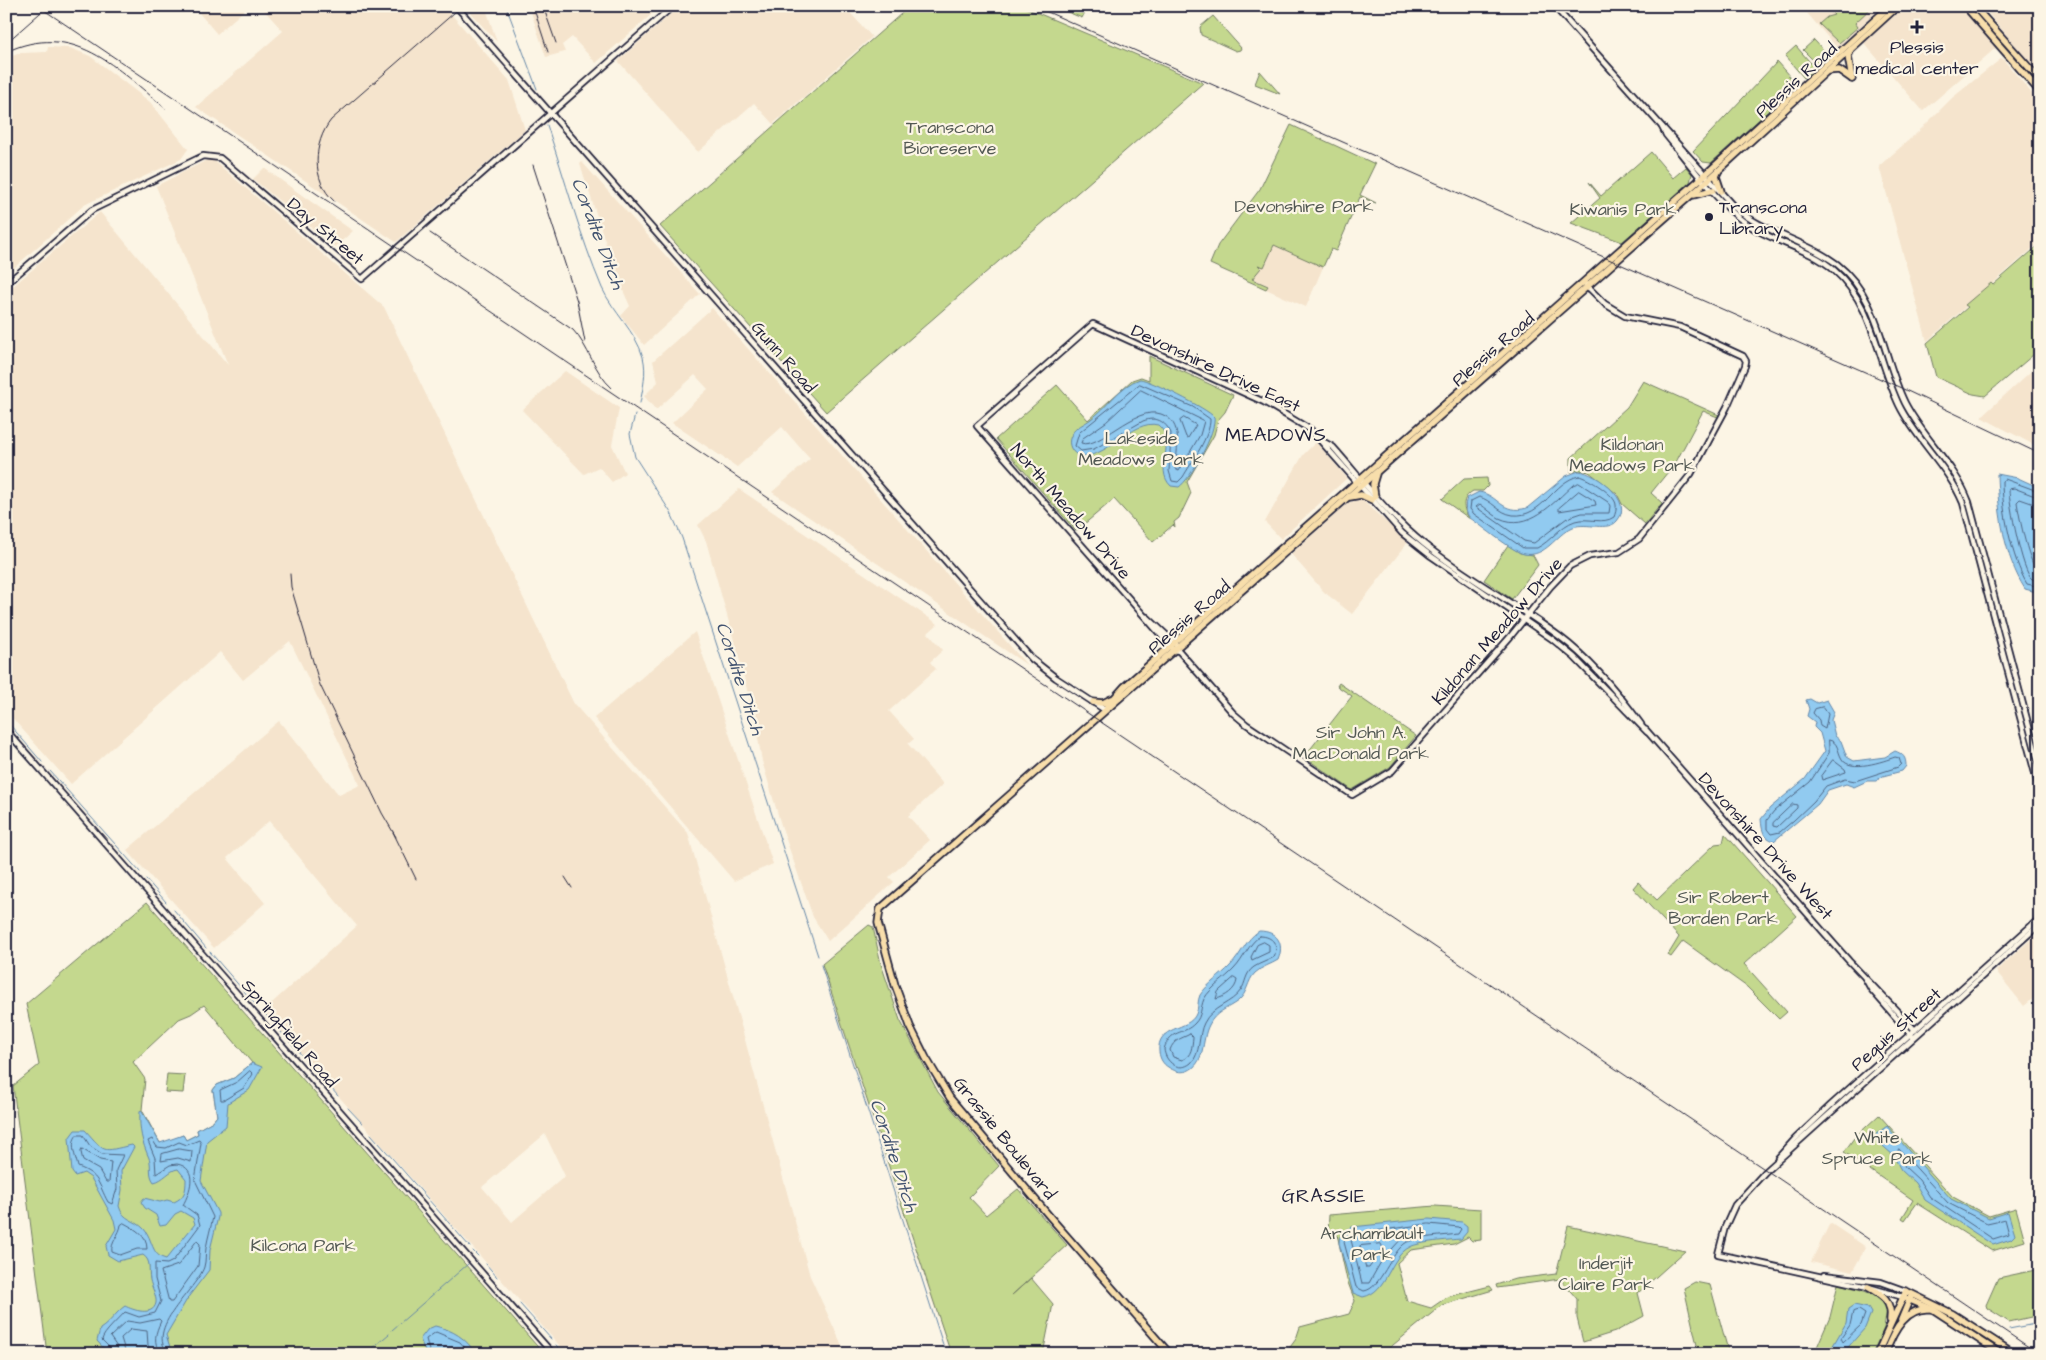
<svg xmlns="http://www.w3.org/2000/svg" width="2046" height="1360" viewBox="0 0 2046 1360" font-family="'Architects Daughter',sans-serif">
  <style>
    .built { fill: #f5e4cd; fill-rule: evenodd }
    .green { fill: #c4d88e; stroke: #737d64; fill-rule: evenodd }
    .water { fill: #91caf0; stroke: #6587a8 }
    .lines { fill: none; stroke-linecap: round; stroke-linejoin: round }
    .shore { stroke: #4e6583; stroke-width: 1 }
    .stream { stroke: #6587a8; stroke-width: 1 }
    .minor-casing { stroke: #22223b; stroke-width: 8 }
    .major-casing { stroke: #22223b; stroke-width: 9 }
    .minor { stroke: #fcf5e5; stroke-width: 4.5 }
    .major { stroke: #f8deab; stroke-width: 5.5 }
    .rail { stroke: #22223b; stroke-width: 1 }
    .poi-dot { fill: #22223b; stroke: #fcf5e5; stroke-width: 2 }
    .labels { text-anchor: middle; stroke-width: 4.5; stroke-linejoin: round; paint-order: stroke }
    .poi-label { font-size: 18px; fill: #22223b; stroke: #fcf5e5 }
    .street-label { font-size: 18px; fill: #22223b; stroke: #fcf5e5 }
    .park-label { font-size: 18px; fill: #535954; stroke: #fcf5e5 }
    .water-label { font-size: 19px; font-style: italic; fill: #435471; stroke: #fcf5e5 }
    .neighbourhood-label { font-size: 19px; letter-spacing: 1px; fill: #22223b; stroke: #fcf5e5 }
  </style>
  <rect width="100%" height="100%" fill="#fcf5e5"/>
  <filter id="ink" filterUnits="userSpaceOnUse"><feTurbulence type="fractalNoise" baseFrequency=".02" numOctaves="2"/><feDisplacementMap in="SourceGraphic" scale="10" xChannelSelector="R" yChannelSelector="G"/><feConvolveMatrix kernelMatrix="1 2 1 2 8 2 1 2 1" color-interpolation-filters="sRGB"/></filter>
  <g filter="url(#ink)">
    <g class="built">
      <polygon points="193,6 249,6 217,34"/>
      <polygon points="264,6 444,6 509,80 525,130 396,242 196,107 283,31 262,8"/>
      <polygon points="464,6 485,6 497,42"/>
      <polygon points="529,6 661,6 596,63 572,37 562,45 565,52 546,57"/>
      <polygon points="680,6 844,6 872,37 773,124 754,103 698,152 618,61"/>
      <polygon points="1801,6 1883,6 1837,48"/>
      <polygon points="1905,6 1962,6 1998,46 1923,111 1864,43"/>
      <polygon points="1982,6 2040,6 2040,75"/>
      <polygon points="48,47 70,48 90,56 150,102 188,149 181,159 84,205 6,275 6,58 21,53 47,52"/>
      <polygon points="2002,58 2040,103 2040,242 1927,341 1879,166 1918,132 1952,98"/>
      <path d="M211,158L384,307L574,704L688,833L810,1276L846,1354H567L263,1011L357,926L269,821L227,858L265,903L214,948L127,850L279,721L339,795L360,785L290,641L243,680L220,652L71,784L6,711V292L100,212L228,365L156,186ZM545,1134L565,1176L512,1222L482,1187Z"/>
      <polygon points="582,162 700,294 644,345 621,316 630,306 616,275 580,164"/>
      <polygon points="264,168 313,203 353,231 335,247 253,179"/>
      <polygon points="1274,245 1323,267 1306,307 1266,289 1268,286 1252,279 1258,264 1264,266"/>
      <polygon points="712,308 1027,665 772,492 810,459 782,427 737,467 672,423 708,389 695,375 656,410 644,396 658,382 653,361"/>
      <polygon points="2040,363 2040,448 1981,417"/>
      <polygon points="565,371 619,408 612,445 625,473 612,482 599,467 584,474 522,410"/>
      <polygon points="1316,442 1347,478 1281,539 1265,522 1303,455"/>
      <polygon points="739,489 938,624 928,633 943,650 930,662 936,669 889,711 914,739 908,744 943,784 908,816 930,840 889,877 894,882 828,941 813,917 781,825 762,761 756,727 741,665 706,541 698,525"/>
      <polygon points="1361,499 1408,542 1352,614 1324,592 1291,554 1348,503"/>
      <polygon points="695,632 773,864 734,881 594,718"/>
      <polygon points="2040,931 2040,993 2024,1006 1996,971"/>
      <polygon points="1830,1223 1866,1247 1852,1272 1811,1262"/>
    </g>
    <g class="green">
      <polygon points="910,6 1021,6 1203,83 826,412 660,226"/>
      <polygon points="1053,6 1066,6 1084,14 1082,18"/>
      <polygon points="1838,6 1873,6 1855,23 1858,27 1839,43 1819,24 1827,17 1834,15 1831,12"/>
      <polygon points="1213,16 1241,48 1240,50 1236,51 1201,35 1200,27"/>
      <polygon points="1814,40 1829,56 1818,65 1803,50"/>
      <polygon points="1796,46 1815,68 1804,78 1785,56"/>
      <polygon points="1777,62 1797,85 1711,163 1703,162 1693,151"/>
      <polygon points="1260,71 1280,94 1255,84"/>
      <polygon points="1291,125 1375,164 1360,195 1376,203 1360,197 1336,251 1331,249 1323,267 1274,245 1264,267 1258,265 1261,268 1252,279 1268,286 1266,289 1210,264 1218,245 1260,189"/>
      <polygon points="1651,152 1673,178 1686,167 1692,174 1690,182 1622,242 1571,223 1600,198 1589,182 1601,196"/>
      <polygon points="2040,244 2040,349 1985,396 1973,394 1936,377 1927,343 1968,307 1965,305 1991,283 1993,285"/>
      <polygon points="1149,356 1233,395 1225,412 1218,420 1214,435 1187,482 1191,493 1179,518 1174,522 1175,527 1173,525 1153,542 1114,499 1076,531 996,439 1057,385 1088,420 1132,380 1141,377 1149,380"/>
      <polygon points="1643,381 1721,416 1720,418 1703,411 1676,462 1651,493 1662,503 1645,524 1622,504 1617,494 1589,472 1580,470 1571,472 1571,458 1627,407"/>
      <path d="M1487,478L1488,486L1483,491H1473C1461,498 1462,509 1470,519L1442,499L1464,479Z"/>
      <polygon points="1508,545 1520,553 1533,555 1538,565 1512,599 1484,580"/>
      <polygon points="1339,683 1416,736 1390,767 1352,790 1304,757 1352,696 1337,686"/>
      <polygon points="1725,834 1797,916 1744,964 1787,1012 1779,1019 1747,987 1683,941 1671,957 1668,955 1679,937 1633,888 1638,882 1657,900 1715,844 1723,843"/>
      <path d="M147,902L544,1354H47L13,1086L39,1065L26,1004ZM204,1005L252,1063L234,1078L217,1085L213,1090L217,1116L213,1121L197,1130L198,1134L186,1140L183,1135L165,1143H160L142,1110L145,1079L133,1062L179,1019L191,1014Z"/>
      <polygon points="869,925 873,927 881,964 900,1020 938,1092 999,1166 969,1197 986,1215 1018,1189 1067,1245 1012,1295 1031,1278 1053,1304 1043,1354 951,1354 822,964"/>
      <polygon points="167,1074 185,1075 183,1093 165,1092"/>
      <polygon points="1879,1115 1953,1197 1989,1216 2016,1208 2025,1241 1992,1251 1917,1203 1905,1220 1902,1218 1913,1200 1844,1152 1854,1138"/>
      <polygon points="1435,1206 1481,1209 1481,1240 1472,1241 1468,1237 1454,1244 1411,1250 1397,1263 1407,1301 1431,1308 1447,1297 1490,1286 1493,1290 1442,1305 1382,1354 1291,1354 1288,1350 1296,1339 1300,1327 1349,1314 1355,1301 1347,1280 1337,1234 1328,1233 1329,1215"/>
      <polygon points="1568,1226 1685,1251 1638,1293 1644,1316 1615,1332 1583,1342 1577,1318 1577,1299 1560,1279 1497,1288 1496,1285 1515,1279 1556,1274"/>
      <polygon points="2040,1269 2040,1315 2009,1322 1987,1308 1986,1305 1998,1278"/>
      <polygon points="1695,1282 1710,1285 1729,1354 1699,1354 1684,1288"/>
      <path d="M1838,1284C1856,1289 1878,1291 1887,1309L1884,1328L1872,1354H1814L1830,1317Z"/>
    </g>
    <g class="water">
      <path d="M1140,379C1150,380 1208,409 1214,417C1217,431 1191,479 1179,487L1171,486C1153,469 1178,441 1158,425C1132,418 1105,463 1077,455C1070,450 1067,442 1072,434C1075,427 1085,424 1091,419C1107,408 1120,385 1140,379Z"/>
      <path d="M1579,471C1596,473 1635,501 1617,521C1608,532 1586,522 1573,527C1555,535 1546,558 1524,554C1512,551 1482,526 1470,518C1465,511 1464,506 1467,498L1479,492C1499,495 1501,515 1527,508L1566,476Z"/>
      <path d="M1997,474L2018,478L2040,488V593L2025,589C2004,556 1998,512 1997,474Z"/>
      <path d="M1810,699L1817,703L1827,700L1834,712L1831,720L1835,736L1841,741L1847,757L1854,761L1885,757L1895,751C1903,754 1906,757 1906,766L1902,771L1883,776L1876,781H1867L1854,787L1846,784L1828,790L1818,804L1774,841C1763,837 1762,831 1761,819L1770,808L1805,779L1825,751L1820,733L1814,727L1815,722L1807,716L1809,709L1806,700Z"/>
      <path d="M1259,931C1277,931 1285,943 1278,960C1272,964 1261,967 1255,973C1247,981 1248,993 1238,1001C1227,1009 1215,1012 1209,1025C1201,1040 1206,1064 1187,1071C1180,1073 1174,1071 1168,1067C1163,1064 1160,1059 1159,1052C1156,1025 1189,1031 1196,1014C1199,1008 1197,1001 1200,995C1208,983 1221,976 1230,966C1242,954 1245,940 1259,931Z"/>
      <path d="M252,1063L262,1067L249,1090L228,1103L226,1126L207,1141L201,1181L218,1213V1217L210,1250L209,1270L189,1296L166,1335L170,1347L177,1354H109L97,1341L100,1329C111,1322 116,1312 125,1306C133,1310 153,1317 156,1303C157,1296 151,1286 150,1280C148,1270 152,1261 143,1255L118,1261L108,1255L106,1246L116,1229L114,1220L91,1178L84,1173L75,1176L72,1172L69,1138L75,1130H85C107,1154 100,1152 132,1145L134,1147L121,1171L122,1190L119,1206C123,1221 135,1219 144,1229C153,1239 151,1256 166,1259L195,1224L193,1218L181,1211L175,1214L166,1225L160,1226L156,1215L145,1208L141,1202L144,1198L160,1202L167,1200L174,1202C185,1197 186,1191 186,1179L178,1169C169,1170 164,1180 154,1182C148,1174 152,1166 149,1158C142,1142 139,1130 140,1112L141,1110L160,1143L183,1135L186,1140L198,1134L197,1130L213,1121L217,1116L213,1090L217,1085L234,1078Z"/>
      <polygon points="1887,1126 1951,1199 1989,1218 2008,1212 2015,1235 2011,1239 1993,1245 1925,1200 1915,1183 1901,1170 1893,1155 1876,1140 1876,1134"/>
      <path d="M1429,1219L1462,1222L1467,1226V1232L1461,1239C1449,1240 1419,1242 1410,1247C1389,1257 1388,1292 1363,1297L1353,1293L1339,1243C1339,1234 1344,1230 1352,1227Z"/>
      <polygon points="1854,1305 1868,1308 1871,1313 1865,1328 1842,1354 1828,1354 1846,1323 1848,1309"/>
      <path d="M435,1326C453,1330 466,1338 476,1354H426L420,1339L428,1329Z"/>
    </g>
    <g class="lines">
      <g class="shore">
        <path d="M1140,384L1193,407L1210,419C1211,435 1191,463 1183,477L1178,482L1172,481L1169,471L1171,433C1165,421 1156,416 1143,421L1094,449L1081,451L1075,446L1079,433Z"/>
        <path d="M1141,390L1204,421L1200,435L1179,471L1175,469C1177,450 1184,422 1161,414C1135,405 1099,450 1081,443L1083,438L1106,422Z"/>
        <polygon points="1184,418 1196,425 1188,438 1186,437 1180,421"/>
        <path d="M1579,476C1588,478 1616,495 1616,505C1617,509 1615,514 1614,517C1603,525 1588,517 1575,521C1560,526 1551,541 1537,548H1523L1474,514L1470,509L1471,501L1479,497C1492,500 1498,513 1513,515C1543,518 1553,481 1579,476Z"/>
        <path d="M1579,483L1608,502L1610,506L1609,513H1582L1567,518L1534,543L1524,541L1476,507L1480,504C1486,508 1492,514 1499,518C1529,532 1553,503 1573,485Z"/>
        <polygon points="1579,491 1595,501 1596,505 1559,511 1559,508"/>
        <path d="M2040,492L2005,479L2002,481C2002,510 2012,559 2027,584L2040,587"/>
        <path d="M2040,498L2014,488L2009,489C2009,503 2022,572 2032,579C2034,580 2037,580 2040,581"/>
        <path d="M2040,506L2020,499L2017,502C2019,515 2029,569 2040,573"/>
        <polygon points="1823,707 1828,714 1825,729 1820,726 1819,720 1813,713 1815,709"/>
        <path d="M1829,740C1839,742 1837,751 1842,759C1850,773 1884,761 1895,757L1899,758L1901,764L1898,767L1855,781L1845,779L1826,786L1814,801L1794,820L1780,832L1771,834L1767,829V820L1774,811L1810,782L1829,753Z"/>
        <polygon points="1833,760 1845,769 1846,772 1822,780 1821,776"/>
        <polygon points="1793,804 1797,805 1797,808 1777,827 1773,826 1773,823"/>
        <path d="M1260,936C1273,936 1279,945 1274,957C1268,961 1260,963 1254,967C1245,973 1246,983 1241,990C1232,1004 1212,1006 1204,1023C1198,1034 1201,1054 1191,1063C1179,1073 1165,1062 1164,1049C1171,1028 1183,1036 1195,1023C1202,1016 1200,1008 1204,999C1211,987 1225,979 1234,969C1244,959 1248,944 1260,936Z"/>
        <polygon points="1264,942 1269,945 1269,952 1252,960 1251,957 1257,945"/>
        <path d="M1234,978L1237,980C1236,990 1225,997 1216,999L1218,992Z"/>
        <path d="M1190,1034L1193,1037C1192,1047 1192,1056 1182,1060L1173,1057L1170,1050C1174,1039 1181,1039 1190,1034Z"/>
        <polygon points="250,1071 253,1074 244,1088 224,1100 221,1100 220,1090 237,1082"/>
        <path d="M77,1135H83L90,1146L102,1154L123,1155L116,1170L117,1189L112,1204L108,1202C98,1184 100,1175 78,1167C76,1157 69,1144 77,1135Z"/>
        <polygon points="82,1149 100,1160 111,1162 109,1182 106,1182 99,1170 83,1161 81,1152"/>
        <polygon points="179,1149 192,1151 191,1162 178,1158 161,1161 162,1154"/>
        <polygon points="1899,1149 1948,1203 1987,1223 2005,1219 2009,1234 1993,1239 1930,1197 1919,1180 1905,1167 1897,1153"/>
        <path d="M124,1223C135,1229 147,1235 147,1249H137L120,1255L112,1252C110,1243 120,1234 121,1225Z"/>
        <path d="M1429,1224L1459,1227L1461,1229L1458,1234C1445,1236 1417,1237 1407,1242C1390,1252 1381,1289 1364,1291L1356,1287L1344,1242L1347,1235Z"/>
        <polygon points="1401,1233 1403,1237 1382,1260 1369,1283 1362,1283 1351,1240"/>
        <polygon points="197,1241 200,1244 198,1266 172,1302 169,1302 161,1271 178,1265"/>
        <polygon points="1381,1244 1383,1248 1369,1268 1366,1268 1360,1246"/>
        <polygon points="1859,1310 1865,1314 1861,1325 1843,1342 1841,1338 1850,1325 1853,1312"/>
        <path d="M112,1354L111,1349L102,1340C103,1333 119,1319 125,1312L139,1317L155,1313L161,1301L155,1279V1263L167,1264L173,1261L200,1225L197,1215L183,1205C190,1192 199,1168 177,1164L170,1165L156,1174L155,1158L148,1141L152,1139L157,1147L166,1148L179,1142L187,1145L199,1140L201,1143L195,1180L213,1217C211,1227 208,1237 206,1248C205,1254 206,1260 204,1267C197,1289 143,1329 169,1354"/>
        <path d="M119,1354L117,1347L110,1337L127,1321L140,1323L159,1319L161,1321C155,1334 153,1341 160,1354"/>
        <polyline points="126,1354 121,1338 131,1329 147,1331 148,1345 152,1354"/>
        <polyline points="430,1354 426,1339 436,1332 460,1342 470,1354"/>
      </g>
      <g class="stream">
        <polyline points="506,6 537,89"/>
        <path d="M547,125C565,179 580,236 602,288C613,312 636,332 643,357C647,373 643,388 640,403"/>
        <polyline points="635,415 630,434 635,457 671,513 682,538 818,956"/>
        <polyline points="10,725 42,762"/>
        <polyline points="50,771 140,872"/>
        <polyline points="146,879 166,902"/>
        <polyline points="174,910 206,948"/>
        <polyline points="210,952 256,1005"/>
        <polyline points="821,965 946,1354"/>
        <polyline points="265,1014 338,1096"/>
        <polyline points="348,1108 362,1123"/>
        <polyline points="371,1134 470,1247"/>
        <polyline points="473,1251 478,1256"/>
        <polyline points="486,1264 497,1277"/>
        <polyline points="520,1304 551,1339"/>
        <polyline points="2009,1329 2040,1323"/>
        <polyline points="392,1330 468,1264"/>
        <polyline points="556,1345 564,1354"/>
        <polyline points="1894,1350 1985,1351"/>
        <polyline points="365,1354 389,1334"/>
      </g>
      <defs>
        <g id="minor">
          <polyline points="456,6 1032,659 1056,678 1105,710"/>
          <path d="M1554,6L1734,207C1764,233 1805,240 1837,264C1881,299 1882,357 1905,403C1923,438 1955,465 1969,502L2040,768"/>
          <path d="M1662,127L1666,135C1690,164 1717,203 1747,224C1774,243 1809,248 1834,270C1874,305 1877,359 1899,405C1916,440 1948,466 1963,503L2040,792"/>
          <polyline points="6,284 92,210 203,156 220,158 362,279 673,6"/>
          <polyline points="1586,285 1605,304 1625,316 1680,327 1743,356 1746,361 1745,366 1727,407 1691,474 1639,539 1619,552 1590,556 1570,566 1550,587 1510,637 1392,771 1352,795 1246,724 1233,713 1179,651 1174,650 1146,618 977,426 1093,324 1264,402 1311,430 1402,533 1431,556 1552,639 1574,657 1647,732"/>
          <path d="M1324,442L1333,447C1363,481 1389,516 1424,544C1466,578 1515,603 1559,636C1591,660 1617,691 1641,724"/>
          <polyline points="1147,617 1176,644"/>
          <polyline points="6,730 553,1354"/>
          <polyline points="1646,730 1849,961 1915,1030"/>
          <polyline points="1865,978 1871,989 1912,1036"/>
          <polyline points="1778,1158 1795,1139 1831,1105 2040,918"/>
          <polyline points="1824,1275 1881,1282 1906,1291"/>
          <polyline points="1903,1297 1868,1287 1718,1254 1725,1227 1735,1205 1765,1172 2040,924"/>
        </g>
        <g id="major">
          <polyline points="1965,6 2040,92"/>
          <polyline points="1974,6 2040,80"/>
          <polyline points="1850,52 1848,56 1852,79"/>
          <polyline points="1827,71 1839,70 1852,79"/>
          <polyline points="1718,172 1716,176 1721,191"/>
          <polyline points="1694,195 1713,190"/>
          <polyline points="1350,497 1361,495 1372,500"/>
          <polyline points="1375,497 1373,484 1376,474"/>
          <polyline points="1093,702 1103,703 1111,699"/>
          <polyline points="1107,706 1124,687 1706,174 1890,6"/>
          <path d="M1868,1287C1882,1295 1893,1302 1890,1320"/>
          <polyline points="1903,1297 1934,1310 2001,1354"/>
          <polyline points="1901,1320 1911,1296"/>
          <polyline points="1170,1354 1050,1217 950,1098 926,1058 910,1026 895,985 878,923 880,909 1706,182 1898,6"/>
          <polyline points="1877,1354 1906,1291 1953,1314 2015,1354"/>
          <path d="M1885,1354C1892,1334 1905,1307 1929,1309"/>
        </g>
      </defs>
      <use href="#minor" class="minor-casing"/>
      <use href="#major" class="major-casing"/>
      <use href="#minor" class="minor"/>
      <use href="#major" class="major"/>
      <g class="rail">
        <polyline points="38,6 2039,1354"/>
        <polyline points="533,6 548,52"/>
        <polyline points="543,6 556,43"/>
        <polyline points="1034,6 1899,387 2040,454"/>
        <polyline points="6,43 48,6"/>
        <path d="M6,52C73,20 117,68 165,108"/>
        <polyline points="533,165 577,301 585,342"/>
        <path d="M334,201C311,180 313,143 331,120L462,6"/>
        <path d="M430,233L573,330C589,347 594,372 612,388"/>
        <polyline points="290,574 291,587 320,685 382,813 396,837"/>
        <polyline points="393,832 416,879"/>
        <polyline points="565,877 572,888"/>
      </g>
    </g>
  </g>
  <g class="poi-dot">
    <path d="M1914.5 19.5h5v5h5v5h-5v5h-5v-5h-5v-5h5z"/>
    <circle cx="1709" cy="217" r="5"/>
  </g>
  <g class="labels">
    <g class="poi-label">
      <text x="1917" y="53">Plessis<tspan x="1917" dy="21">medical center</tspan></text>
      <text x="1719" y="213" text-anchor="start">Transcona<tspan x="1719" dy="21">Library</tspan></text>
    </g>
    <g class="street-label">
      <text transform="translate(1796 80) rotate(-42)" y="6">Plessis Road</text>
      <text transform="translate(326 231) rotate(40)" y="6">Day Street</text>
      <text transform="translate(1493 349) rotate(-41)" y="6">Plessis Road</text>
      <text transform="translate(784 357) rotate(49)" y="6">Gunn Road</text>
      <text transform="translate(1216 368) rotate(25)" y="6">Devonshire Drive East</text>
      <text transform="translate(1071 511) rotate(49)" y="6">North Meadow Drive</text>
      <text transform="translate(1189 617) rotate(-41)" y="6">Plessis Road</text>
      <text transform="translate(1497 631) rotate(-49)" y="6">Kildonan Meadow Drive</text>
      <text transform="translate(1766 846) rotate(48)" y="6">Devonshire Drive West</text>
      <text transform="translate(1896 1029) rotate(-42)" y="6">Peguis Street</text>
      <text transform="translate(290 1033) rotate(49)" y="6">Springfield Road</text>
      <text transform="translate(1005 1138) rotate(51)" y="6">Grassie Boulevard</text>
    </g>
    <g class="park-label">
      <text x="950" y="133">Transcona<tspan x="950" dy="21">Bioreserve</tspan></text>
      <text x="1304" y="212">Devonshire Park</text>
      <text x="1623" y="215">Kiwanis Park</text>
      <text x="1141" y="444">Lakeside<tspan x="1141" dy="21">Meadows Park</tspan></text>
      <text x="1632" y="450">Kildonan<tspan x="1632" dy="21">Meadows Park</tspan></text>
      <text x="1361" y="738">Sir John A.<tspan x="1361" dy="21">MacDonald Park</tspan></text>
      <text x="1723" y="903">Sir Robert<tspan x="1723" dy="21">Borden Park</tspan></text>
      <text x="1877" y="1143">White<tspan x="1877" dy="21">Spruce Park</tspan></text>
      <text x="1372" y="1239">Archambault<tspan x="1372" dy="21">Park</tspan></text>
      <text x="303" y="1251">Kilcona Park</text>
      <text x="1606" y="1269">Inderjit<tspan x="1606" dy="21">Claire Park</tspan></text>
    </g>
    <g class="water-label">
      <text transform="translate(599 233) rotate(69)" y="7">Cordite Ditch</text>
      <text transform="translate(741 678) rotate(72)" y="7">Cordite Ditch</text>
      <text transform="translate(895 1155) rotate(72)" y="7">Cordite Ditch</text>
    </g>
    <g class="neighbourhood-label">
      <text x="1276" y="441">MEADOWS</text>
      <text x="1324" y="1202">GRASSIE</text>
    </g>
  </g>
  <rect width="2046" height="1360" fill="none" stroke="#fcf5e5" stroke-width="25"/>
  <rect x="12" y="12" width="2021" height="1335" fill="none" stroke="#22223b" stroke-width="2" filter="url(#ink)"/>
</svg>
